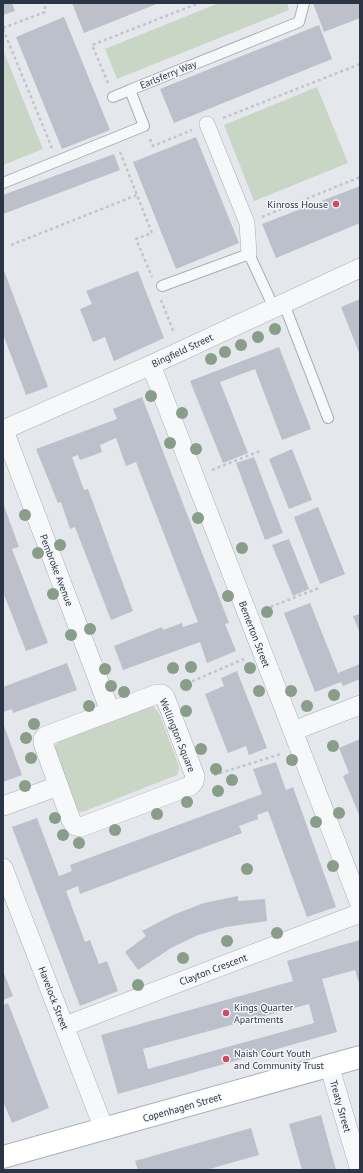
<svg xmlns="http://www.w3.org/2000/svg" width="363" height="1173" viewBox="0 0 363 1173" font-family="'PT Sans',sans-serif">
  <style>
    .green { fill: #c9d6c5 }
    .building { fill: #bbc0ca; fill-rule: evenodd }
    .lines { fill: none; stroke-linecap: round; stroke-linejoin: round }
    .service-casing { stroke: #a9aeb7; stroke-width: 12 }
    .pedestrian-casing { stroke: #a9aeb7; stroke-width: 16 }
    .minor-casing { stroke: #a9aeb7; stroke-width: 20 }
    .secondary-casing { stroke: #a9aeb7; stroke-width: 24 }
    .path { stroke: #c2c5cb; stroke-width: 2.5; stroke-dasharray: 3 3; stroke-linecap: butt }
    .service { stroke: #f7f8fa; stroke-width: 10 }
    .pedestrian { stroke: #f7f8fa; stroke-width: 15 }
    .minor { stroke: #f7f8fa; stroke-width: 19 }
    .secondary { stroke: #fff; stroke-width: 22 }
    .tree { fill: #899d89 }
    .poi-dot { fill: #d1495b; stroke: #f4f6f9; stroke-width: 1.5 }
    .labels { text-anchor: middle; stroke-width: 3; stroke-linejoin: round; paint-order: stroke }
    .street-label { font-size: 10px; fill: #2b3445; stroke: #f4f6f9 }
    .poi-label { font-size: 10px; fill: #2b3445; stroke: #f4f6f9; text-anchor: start }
  </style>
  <rect width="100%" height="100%" fill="#e4e7ec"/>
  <g class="green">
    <polygon points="219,3 287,3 289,10 117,79 105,49"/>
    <polygon points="3,50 43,149 3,165"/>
    <polygon points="317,87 348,163 254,201 224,125"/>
    <polygon points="148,706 153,706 159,713 179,766 179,770 177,775 85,811 80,812 78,810 53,747 60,741"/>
  </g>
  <g class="building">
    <polygon points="3,3 12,3 15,11 3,15"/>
    <polygon points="72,3 159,3 84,33"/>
    <polygon points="313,3 360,3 360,18 324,32"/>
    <polygon points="64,17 110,130 62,149 16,37"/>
    <polygon points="319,25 332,59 174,123 160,89"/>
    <polygon points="196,137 239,243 176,269 133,162"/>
    <polygon points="114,154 120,170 3,214 3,195"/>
    <polygon points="360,186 360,223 276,258 262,224"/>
    <polygon points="3,268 48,387 26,395 3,334"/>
    <polygon points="138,271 164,338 114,361 105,337 93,342 80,309 92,304 86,291"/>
    <polygon points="360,299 360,355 341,307"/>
    <polygon points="279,347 311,429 282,440 255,369 220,382 248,453 223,463 190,381"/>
    <polygon points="142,397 229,623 225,624 236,651 207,663 200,642 123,670 114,646 162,627 163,630 182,623 183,627 198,622 136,462 126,466 116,438 100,445 102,452 80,460 78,455 72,457 84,490 88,489 133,611 111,620 75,527 70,529 61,502 58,503 36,449 117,419 113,409"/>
    <polygon points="292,449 312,500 289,509 269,459"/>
    <polygon points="254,457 283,533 265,540 236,463"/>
    <polygon points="3,503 19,547 12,549 48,643 26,651 3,592"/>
    <polygon points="318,507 345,574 320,584 294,517"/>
    <polygon points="289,539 309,589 293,596 272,545"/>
    <polygon points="310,603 338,673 360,664 360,679 343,686 341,682 315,692 284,613"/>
    <polygon points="360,614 360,633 353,616"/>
    <polygon points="67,663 77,690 13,713 12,709 3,712 3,696 4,696 3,687"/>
    <polygon points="237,671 267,748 249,755 246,746 228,753 205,694 224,686 221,678"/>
    <polygon points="3,723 22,775 3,782"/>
    <polygon points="360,739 360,817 343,776 349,773 339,748"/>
    <polygon points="276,762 286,790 293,787 336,907 307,917 268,811 257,815 258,819 239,826 242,833 80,894 78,886 66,891 85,942 90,940 99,964 107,961 118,991 80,1006 12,827 37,818 59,876 72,871 70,865 262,794 253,769"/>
    <polygon points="238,896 238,901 265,899 267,921 226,927 198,935 171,948 138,970 125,952 146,936 142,931 173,915 204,903"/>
    <path d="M360,940V986L355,970L322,979L337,1032L118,1094L101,1035L293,981L287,961ZM309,1004L314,1023L148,1069L143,1049Z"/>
    <polygon points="3,971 13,996 3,1000"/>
    <polygon points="8,1003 49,1108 12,1123 3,1101 3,1005"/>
    <polygon points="321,1115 336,1170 302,1170 289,1124"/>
    <polygon points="251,1128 259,1155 206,1170 138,1170 135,1161"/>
  </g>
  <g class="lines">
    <defs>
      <g id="service">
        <polyline points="113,97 130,90"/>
        <polyline points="3,183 144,126 130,90 299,22 304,3"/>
        <polyline points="162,286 249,254 274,308"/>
        <polyline points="284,304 328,418"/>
      </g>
      <polyline id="pedestrian" points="207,124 247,223 249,254"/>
      <g id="minor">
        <polyline points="151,365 360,904"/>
        <polyline points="3,428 110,711"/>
        <polyline points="3,430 151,365 360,268"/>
        <polygon points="157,694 162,694 165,697 195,776 194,782 190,786 81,827 75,826 71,820 43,743 43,739 46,736"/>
        <polyline points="293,731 360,705"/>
        <polyline points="3,806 58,786"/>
        <polyline points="3,868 104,1129"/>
        <polyline points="65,1026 360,913"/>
        <polyline points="329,1065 360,1170"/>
      </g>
      <polyline id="secondary" points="3,1157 360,1057"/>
    </defs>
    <use href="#service" class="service-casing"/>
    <use href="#pedestrian" class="pedestrian-casing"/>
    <use href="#minor" class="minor-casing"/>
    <use href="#secondary" class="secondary-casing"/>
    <g class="path">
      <polyline points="3,28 45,12 45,3"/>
      <polyline points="3,29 52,148"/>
      <polyline points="108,83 92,45 199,3"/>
      <polyline points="223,118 360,64"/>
      <polyline points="150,139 153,146 192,130"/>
      <polyline points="120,152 152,233 136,239 152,277"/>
      <polyline points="262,217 360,177"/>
      <polyline points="11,245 137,195"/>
      <polyline points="161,300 174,333"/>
      <polyline points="212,470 260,451"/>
      <polyline points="265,609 319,588"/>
      <polyline points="181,686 244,659"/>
      <polyline points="214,775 281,754"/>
    </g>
    <use href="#service" class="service"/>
    <use href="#pedestrian" class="pedestrian"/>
    <use href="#minor" class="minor"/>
    <use href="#secondary" class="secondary"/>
  </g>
  <g class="tree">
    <circle cx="275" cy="329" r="6"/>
    <circle cx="258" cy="337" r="6"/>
    <circle cx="241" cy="345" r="6"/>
    <circle cx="225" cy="352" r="6"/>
    <circle cx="211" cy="359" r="6"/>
    <circle cx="151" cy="396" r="6"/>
    <circle cx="182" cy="413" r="6"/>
    <circle cx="170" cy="443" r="6"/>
    <circle cx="196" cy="449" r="6"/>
    <circle cx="25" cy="515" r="6"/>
    <circle cx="198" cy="518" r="6"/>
    <circle cx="60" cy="545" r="6"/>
    <circle cx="242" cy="548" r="6"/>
    <circle cx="38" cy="553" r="6"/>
    <circle cx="53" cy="594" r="6"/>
    <circle cx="228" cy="596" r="6"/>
    <circle cx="267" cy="612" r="6"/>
    <circle cx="90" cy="629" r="6"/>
    <circle cx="71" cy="635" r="6"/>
    <circle cx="191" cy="667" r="6"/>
    <circle cx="173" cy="668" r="6"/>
    <circle cx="250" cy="668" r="6"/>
    <circle cx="105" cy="669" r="6"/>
    <circle cx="186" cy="685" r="6"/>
    <circle cx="111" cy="686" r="6"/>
    <circle cx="259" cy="691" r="6"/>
    <circle cx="291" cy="691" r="6"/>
    <circle cx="124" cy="692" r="6"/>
    <circle cx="334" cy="695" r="6"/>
    <circle cx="89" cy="706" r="6"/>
    <circle cx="307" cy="706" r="6"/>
    <circle cx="186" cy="711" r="6"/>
    <circle cx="34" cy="724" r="6"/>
    <circle cx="26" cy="738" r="6"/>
    <circle cx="333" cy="746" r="6"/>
    <circle cx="201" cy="749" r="6"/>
    <circle cx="31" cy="758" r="6"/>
    <circle cx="292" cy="760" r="6"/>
    <circle cx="216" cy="769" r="6"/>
    <circle cx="232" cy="780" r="6"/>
    <circle cx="25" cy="786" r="6"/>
    <circle cx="218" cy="791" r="6"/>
    <circle cx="187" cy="802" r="6"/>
    <circle cx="339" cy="813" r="6"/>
    <circle cx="157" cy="814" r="6"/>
    <circle cx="55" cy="818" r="6"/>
    <circle cx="316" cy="822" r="6"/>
    <circle cx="115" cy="830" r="6"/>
    <circle cx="63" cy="835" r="6"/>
    <circle cx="79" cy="843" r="6"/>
    <circle cx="333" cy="866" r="6"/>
    <circle cx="247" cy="869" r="6"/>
    <circle cx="277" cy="933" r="6"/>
    <circle cx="227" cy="941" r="6"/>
    <circle cx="183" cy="958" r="6"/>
    <circle cx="138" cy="985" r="6"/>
  </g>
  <g class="poi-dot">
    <circle cx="336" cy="204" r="4"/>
    <circle cx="226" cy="1013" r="4"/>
    <circle cx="226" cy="1059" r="4"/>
  </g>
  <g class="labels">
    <g class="street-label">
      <text transform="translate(168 74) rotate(-22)" y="4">Earlsferry Way</text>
      <text transform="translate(182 350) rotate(-25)" y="4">Bingfield Street</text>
      <text transform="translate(57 570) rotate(69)" y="4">Pembroke Avenue</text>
      <text transform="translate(255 634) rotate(69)" y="4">Bemerton Street</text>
      <text transform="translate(178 735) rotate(68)" y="4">Wellington Square</text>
      <text transform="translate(213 969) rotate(-21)" y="4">Clayton Crescent</text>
      <text transform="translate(54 998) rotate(69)" y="4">Havelock Street</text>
      <text transform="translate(341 1106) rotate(74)" y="4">Treaty Street</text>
      <text transform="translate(182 1107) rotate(-16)" y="4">Copenhagen Street</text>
    </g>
    <g class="poi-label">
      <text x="328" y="208" text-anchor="end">Kinross House</text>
      <text x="234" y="1011">Kings Quarter<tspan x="234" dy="12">Apartments</tspan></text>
      <text x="234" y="1057">Naish Court Youth<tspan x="234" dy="12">and Community Trust</tspan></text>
    </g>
  </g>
  <rect width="363" height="1173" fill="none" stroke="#2b3445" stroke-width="8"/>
</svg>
